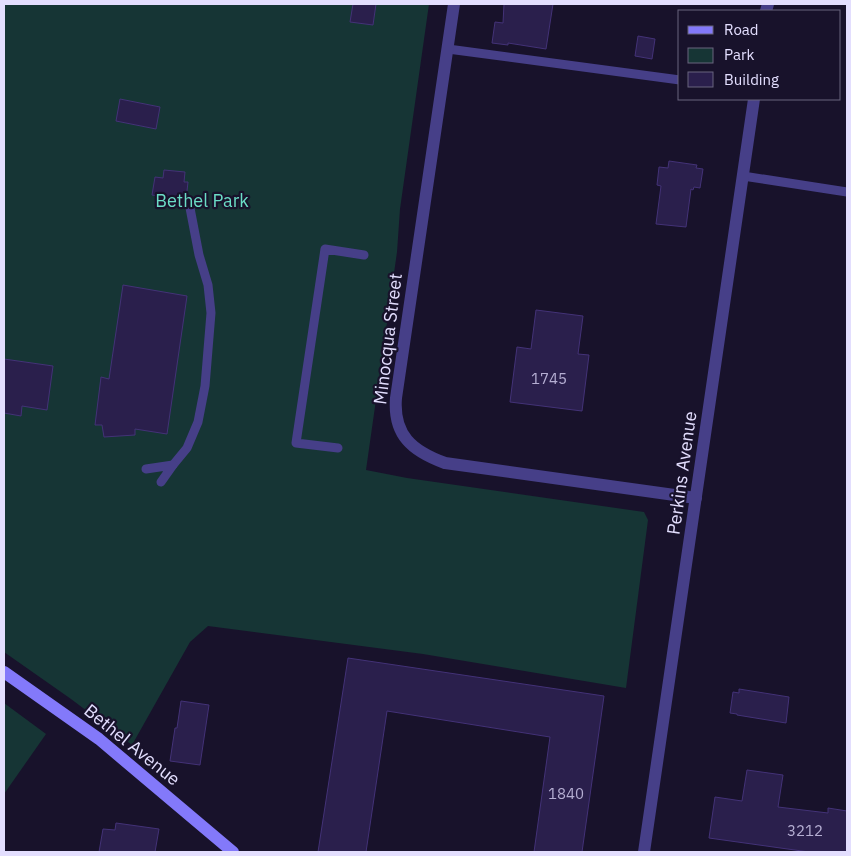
<svg xmlns="http://www.w3.org/2000/svg" width="851" height="856" viewBox="0 0 851 856" font-family="'IBM Plex Sans',sans-serif">
  <style>
    .green { fill: #163535 }
    .building { fill: #2a1f4c; stroke: #433277 }
    .lines { fill: none; stroke-linecap: round; stroke-linejoin: round }
    .lane { stroke: #463f88; stroke-width: 9 }
    .street { stroke: #463f88; stroke-width: 12 }
    .secondary { stroke: #8379fa; stroke-width: 12 }
    .labels { text-anchor: middle; stroke-width: 4.5; stroke-linejoin: round; paint-order: stroke }
    .number-label { font-size: 15px; fill: #b5aed2 }
    .park-label { font-size: 18px; fill: #6bddc6; stroke: #18122b }
    .street-label { font-size: 18px; fill: #e3defe; stroke: #18122b }
  </style>
  <rect width="100%" height="100%" fill="#18122b"/>
  <g class="green">
    <polygon points="4,4 429,4 400,209 397,252 366,470 407,478 644,512 648,520 626,688 423,654 208,626 190,642 132,745 71,699 4,652"/>
    <polygon points="4,703 46,734 4,794"/>
  </g>
  <g class="building">
    <polygon points="353,4 376,4 373,25 350,22"/>
    <polygon points="504,4 553,4 546,49 508,43 508,45 492,43 495,22 503,23"/>
    <polygon points="638,36 655,39 652,59 635,56"/>
    <polygon points="120,99 160,107 156,129 116,121"/>
    <polygon points="669,161 697,165 696,168 703,169 700,188 694,187 693,190 691,189 686,227 656,224 661,186 657,185 659,167 668,168"/>
    <polygon points="164,170 185,172 184,182 188,182 186,200 152,195 155,177 163,178"/>
    <polygon points="123,285 187,296 167,434 135,429 135,435 104,437 102,425 95,425 101,377 109,379"/>
    <polygon points="536,310 583,316 578,354 589,355 582,411 510,402 517,347 531,349"/>
    <polygon points="4,359 53,366 47,410 22,406 21,416 4,413"/>
    <polygon points="348,658 604,696 582,852 534,852 550,737 387,711 366,852 318,852"/>
    <polygon points="739,689 789,697 786,723 737,715 737,714 730,713 733,692 739,693"/>
    <polygon points="181,701 209,705 200,765 170,761 175,728 177,728"/>
    <polygon points="747,770 783,775 778,807 828,813 828,808 847,811 847,852 809,852 709,838 715,797 742,801"/>
    <polygon points="116,823 159,829 155,852 99,852 103,829 115,830"/>
  </g>
  <g class="lines">
    <g class="lane">
      <polyline points="448,49 680,80"/>
      <polyline points="743,176 847,192"/>
      <polyline points="338,448 296,443 325,249 364,255"/>
      <polyline points="173,465 187,448 198,422 205,386 211,313 208,285 199,255 190,208"/>
      <polyline points="146,469 173,465 161,482"/>
    </g>
    <g class="street">
      <path d="M454,4L396,398C393,435 412,451 445,463L696,498"/>
      <polyline points="766,11 768,4"/>
      <polyline points="644,852 754,99"/>
    </g>
    <polyline class="secondary" points="4,672 99,739 233,852"/>
  </g>
  <g class="labels">
    <g class="number-label">
      <text x="549" y="384">1745</text>
      <text x="566" y="799">1840</text>
      <text x="805" y="836">3212</text>
    </g>
    <g class="park-label">
      <text x="202" y="207">Bethel Park</text>
    </g>
    <g class="street-label">
      <text transform="translate(388 339) rotate(-83)" y="6">Minocqua Street</text>
      <text transform="translate(682 473) rotate(-82)" y="6">Perkins Avenue</text>
      <text transform="translate(132 745) rotate(39)" y="6">Bethel Avenue</text>
    </g>
  </g>
  <rect width="851" height="856" fill="none" stroke="#e3defe" stroke-width="10"/>
  <rect x="678" y="10" width="162" height="90" fill="#18122b" stroke="#69647f"/>
  <rect x="688" y="26" width="25" height="8" fill="#8379fa" stroke="#69647f"/>
  <text x="724" y="35" font-size="15" fill="#e3defe">Road</text>
  <rect x="688" y="48" width="25" height="15" fill="#163535" stroke="#69647f"/>
  <text x="724" y="60" font-size="15" fill="#e3defe">Park</text>
  <rect x="688" y="72" width="25" height="15" fill="#2a1f4c" stroke="#69647f"/>
  <text x="724" y="85" font-size="15" fill="#e3defe">Building</text>
</svg>
